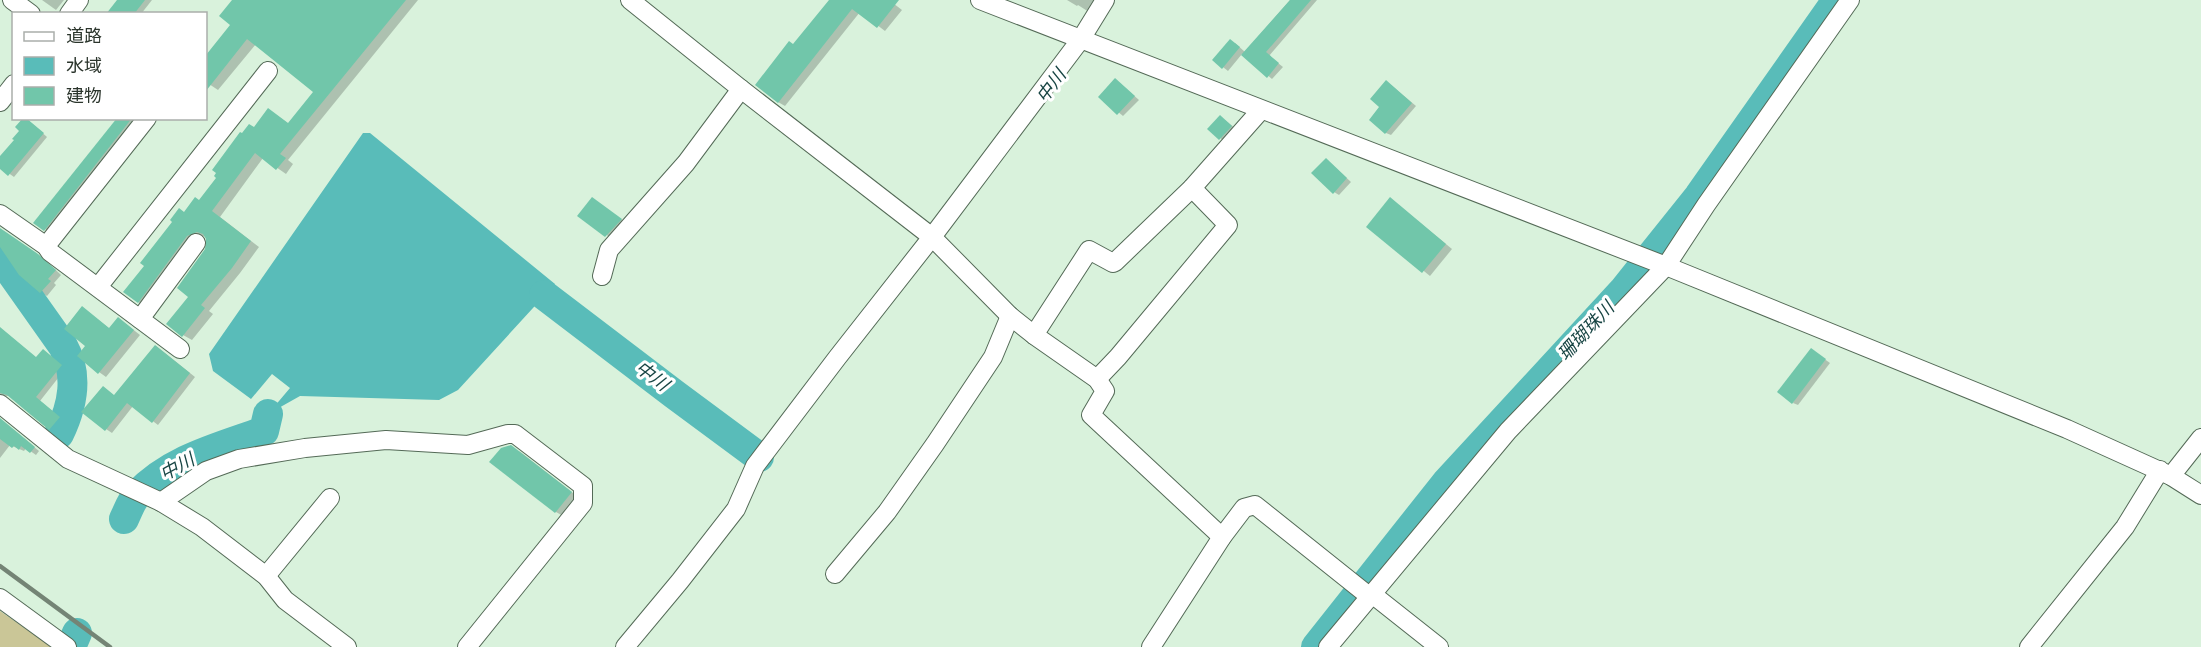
<svg xmlns="http://www.w3.org/2000/svg" width="2201" height="647" viewBox="0 0 2201 647" font-family="Figtree,'Noto Sans JP',sans-serif">
  <style>
    .green { fill: #cac697 }
    .water { fill: #59bcb9 }
    .shadow { fill: #0003 }
    .lines { fill: none; stroke-linecap: round; stroke-linejoin: round }
    .river { stroke: #59bcb9; stroke-width: 30 }
    .building { fill: #71c6aa }
    .minor-casing { stroke: #546a57; stroke-width: 20 }
    .minor { stroke: #fff; stroke-width: 18 }
    .rail { stroke: #748475; stroke-width: 4.5 }
    .labels { text-anchor: middle; stroke-width: 6; stroke-linejoin: round; paint-order: stroke }
    .water-label { font-size: 18px; font-style: italic; fill: #184544; stroke: #fff }
  </style>
  <rect width="100%" height="100%" fill="#d9f2dc"/>
  <polygon class="green" points="0,611 52,647 0,647"/>
  <polygon class="water" points="363,133 370,133 555,284 458,390 439,400 300,396 268,414 290,388 272,374 251,399 213,371 209,354"/>
  <g class="shadow">
    <polygon points="42,0 64,0 56,10"/>
    <polygon points="119,0 152,0 141,14 108,14"/>
    <polygon points="234,0 418,0 288,160 293,164 286,174 263,158 220,217 259,247 240,273 209,311 213,314 192,340 183,335 190,297 209,245 206,236 201,237 147,307 138,302 185,213 199,201 269,110 289,124 315,92 256,44 218,90 206,82 206,57 232,25"/>
    <polygon points="831,0 889,0 902,10 885,31 860,12 785,106 778,102 794,45"/>
    <polygon points="1067,0 1096,0 1092,14 1078,5 1077,6"/>
    <polygon points="1290,0 1317,0 1269,56 1283,67 1272,79 1242,54 1228,71 1214,60 1235,43 1245,52"/>
    <polygon points="1116,80 1139,100 1123,116 1100,97"/>
    <polygon points="1391,85 1416,106 1391,135 1386,133 1381,107"/>
    <polygon points="118,118 142,118 51,233 45,229"/>
    <polygon points="1225,120 1236,129 1225,142 1209,129"/>
    <polygon points="29,121 47,137 14,177 0,167 0,160"/>
    <polygon points="1326,159 1351,182 1339,195 1334,192"/>
    <polygon points="597,202 625,222 611,238 579,216"/>
    <polygon points="1397,204 1452,249 1430,276 1368,226"/>
    <polygon points="0,229 44,259 61,275 54,283 56,285 47,296 40,292 2,247 0,250"/>
    <polygon points="83,308 110,329 126,324 140,335 106,377 99,372 87,346"/>
    <polygon points="0,328 37,359 48,354 66,368 40,401 63,420 55,431 11,396 0,396"/>
    <polygon points="156,346 195,377 158,425 133,406 112,433 106,429 115,396"/>
    <polygon points="1816,353 1830,363 1798,405 1793,403"/>
    <polygon points="0,419 39,451 36,455 26,448 24,451 10,445 0,458"/>
    <polygon points="519,451 578,497 563,516 556,512"/>
  </g>
  <g class="lines">
    <g class="river">
      <path d="M0,257L63,346C79,375 73,405 59,434"/>
      <polyline points="544,295 674,394 759,457"/>
      <path d="M124,519C128,511 131,501 137,495C170,459 220,447 264,431L268,414"/>
      <polyline points="71,647 77,633"/>
      <polyline points="1316,647 1446,483 1623,291 1699,196 1837,0"/>
    </g>
  </g>
  <g class="building">
    <polygon points="117,0 145,0 134,14 106,14"/>
    <polygon points="232,0 406,0 280,154 286,158 276,170 255,153 212,211 251,241 232,268 201,305 205,308 182,337 166,324 188,297 177,288 205,249 206,239 203,234 197,232 187,236 138,303 123,292 144,266 140,263 172,222 170,220 179,208 184,212 195,197 199,200 216,178 214,176 216,173 212,170 240,132 242,133 249,124 254,127 268,108 288,123 313,92 247,39 206,91 206,55 230,25 219,16"/>
    <polygon points="829,0 899,0 877,28 852,9 778,103 755,85 789,41 793,44"/>
    <polygon points="1290,0 1311,0 1266,52 1279,63 1267,78 1241,55"/>
    <polygon points="1230,39 1240,47 1222,69 1212,60"/>
    <polygon points="1115,78 1135,96 1117,115 1098,97"/>
    <polygon points="1386,80 1412,103 1385,134 1369,120 1379,107 1370,99"/>
    <polygon points="1220,115 1232,126 1219,140 1207,129"/>
    <polygon points="23,118 26,118 44,133 8,176 0,169 0,156 14,140 12,139 19,131 15,127"/>
    <polygon points="117,118 132,118 44,231 33,223"/>
    <polygon points="1326,158 1347,178 1333,194 1311,173"/>
    <polygon points="592,197 622,219 605,237 577,216"/>
    <polygon points="1390,197 1446,244 1422,273 1366,227"/>
    <polygon points="0,228 38,254 56,270 48,279 51,281 40,293 19,275 0,247"/>
    <polygon points="82,306 109,328 118,317 134,330 98,374 77,356 85,346 64,329"/>
    <polygon points="0,327 36,357 43,349 62,365 36,397 60,417 49,430 7,395 0,393"/>
    <polygon points="155,345 190,373 152,423 127,403 105,431 81,412 103,386 114,395"/>
    <polygon points="1811,348 1826,359 1792,404 1777,392"/>
    <polygon points="0,418 35,447 30,453 21,446 19,450 14,446 12,448 0,439"/>
    <polygon points="511,445 572,492 555,513 489,462 501,448"/>
  </g>
  <g class="lines">
    <defs>
      <g id="minor">
        <polyline points="12,0 31,14"/>
        <polyline points="630,0 741,89 932,237 1010,316 1034,335 1097,379 1105,391 1091,415 1222,537"/>
        <polyline points="980,0 1666,266 2067,429 2171,476 2201,495"/>
        <polyline points="69,14 79,0"/>
        <polyline points="0,102 14,84"/>
        <polyline points="0,214 46,246 50,252 180,349"/>
        <polyline points="46,246 147,118"/>
        <polyline points="602,276 609,250 686,163 741,89"/>
        <polyline points="98,287 268,71"/>
        <polyline points="140,319 196,243"/>
        <polyline points="1034,335 1089,250 1113,263 1115,262 1192,188 1261,110"/>
        <polyline points="1097,379 1118,357 1228,225 1192,188"/>
        <polyline points="0,404 68,459 161,502 202,527 266,576 285,600 347,647"/>
        <polyline points="2171,476 2201,438"/>
        <polyline points="161,502 206,471 239,459 305,448 386,440 468,445 508,434 515,434 583,486 583,503 467,647"/>
        <polyline points="835,574 887,512 935,444 993,357 1010,316"/>
        <polyline points="266,576 330,498"/>
        <polyline points="1372,594 1439,647"/>
        <polyline points="0,598 67,647"/>
        <polyline points="625,647 680,581 736,509 755,466 837,358 932,237 1081,39 1105,0"/>
        <polyline points="1151,647 1222,537 1244,508 1255,505 1369,596"/>
        <polyline points="1328,647 1508,431 1666,266 1706,205 1850,0"/>
        <polyline points="2029,647 2125,527 2160,470"/>
      </g>
    </defs>
    <use href="#minor" class="minor-casing"/>
    <use href="#minor" class="minor"/>
    <polyline class="rail" points="0,566 110,647"/>
  </g>
  <g class="labels">
    <g class="water-label">
      <text transform="translate(1051 86) rotate(-53)" y="6">中川</text>
      <text transform="translate(1586 331) rotate(-47)" y="6">珊瑚珠川</text>
      <text transform="translate(652 376) rotate(37)" y="6">中川</text>
      <text transform="translate(177 467) rotate(-29)" y="6">中川</text>
    </g>
  </g>
  <rect x="12" y="12" width="195" height="108" fill="#ffffff" stroke="#aaaeab" stroke-width="1.5"/>
  <rect x="24" y="32" width="30" height="9" fill="#ffffff" stroke="#aaaeab" stroke-width="1.5"/>
  <text x="66" y="42" font-size="18" fill="#2b352c">道路</text>
  <rect x="24" y="57" width="30" height="18" fill="#59bcb9" stroke="#aaaeab" stroke-width="1.5"/>
  <text x="66" y="72" font-size="18" fill="#2b352c">水域</text>
  <rect x="24" y="87" width="30" height="18" fill="#71c6aa" stroke="#aaaeab" stroke-width="1.5"/>
  <text x="66" y="102" font-size="18" fill="#2b352c">建物</text>
</svg>
